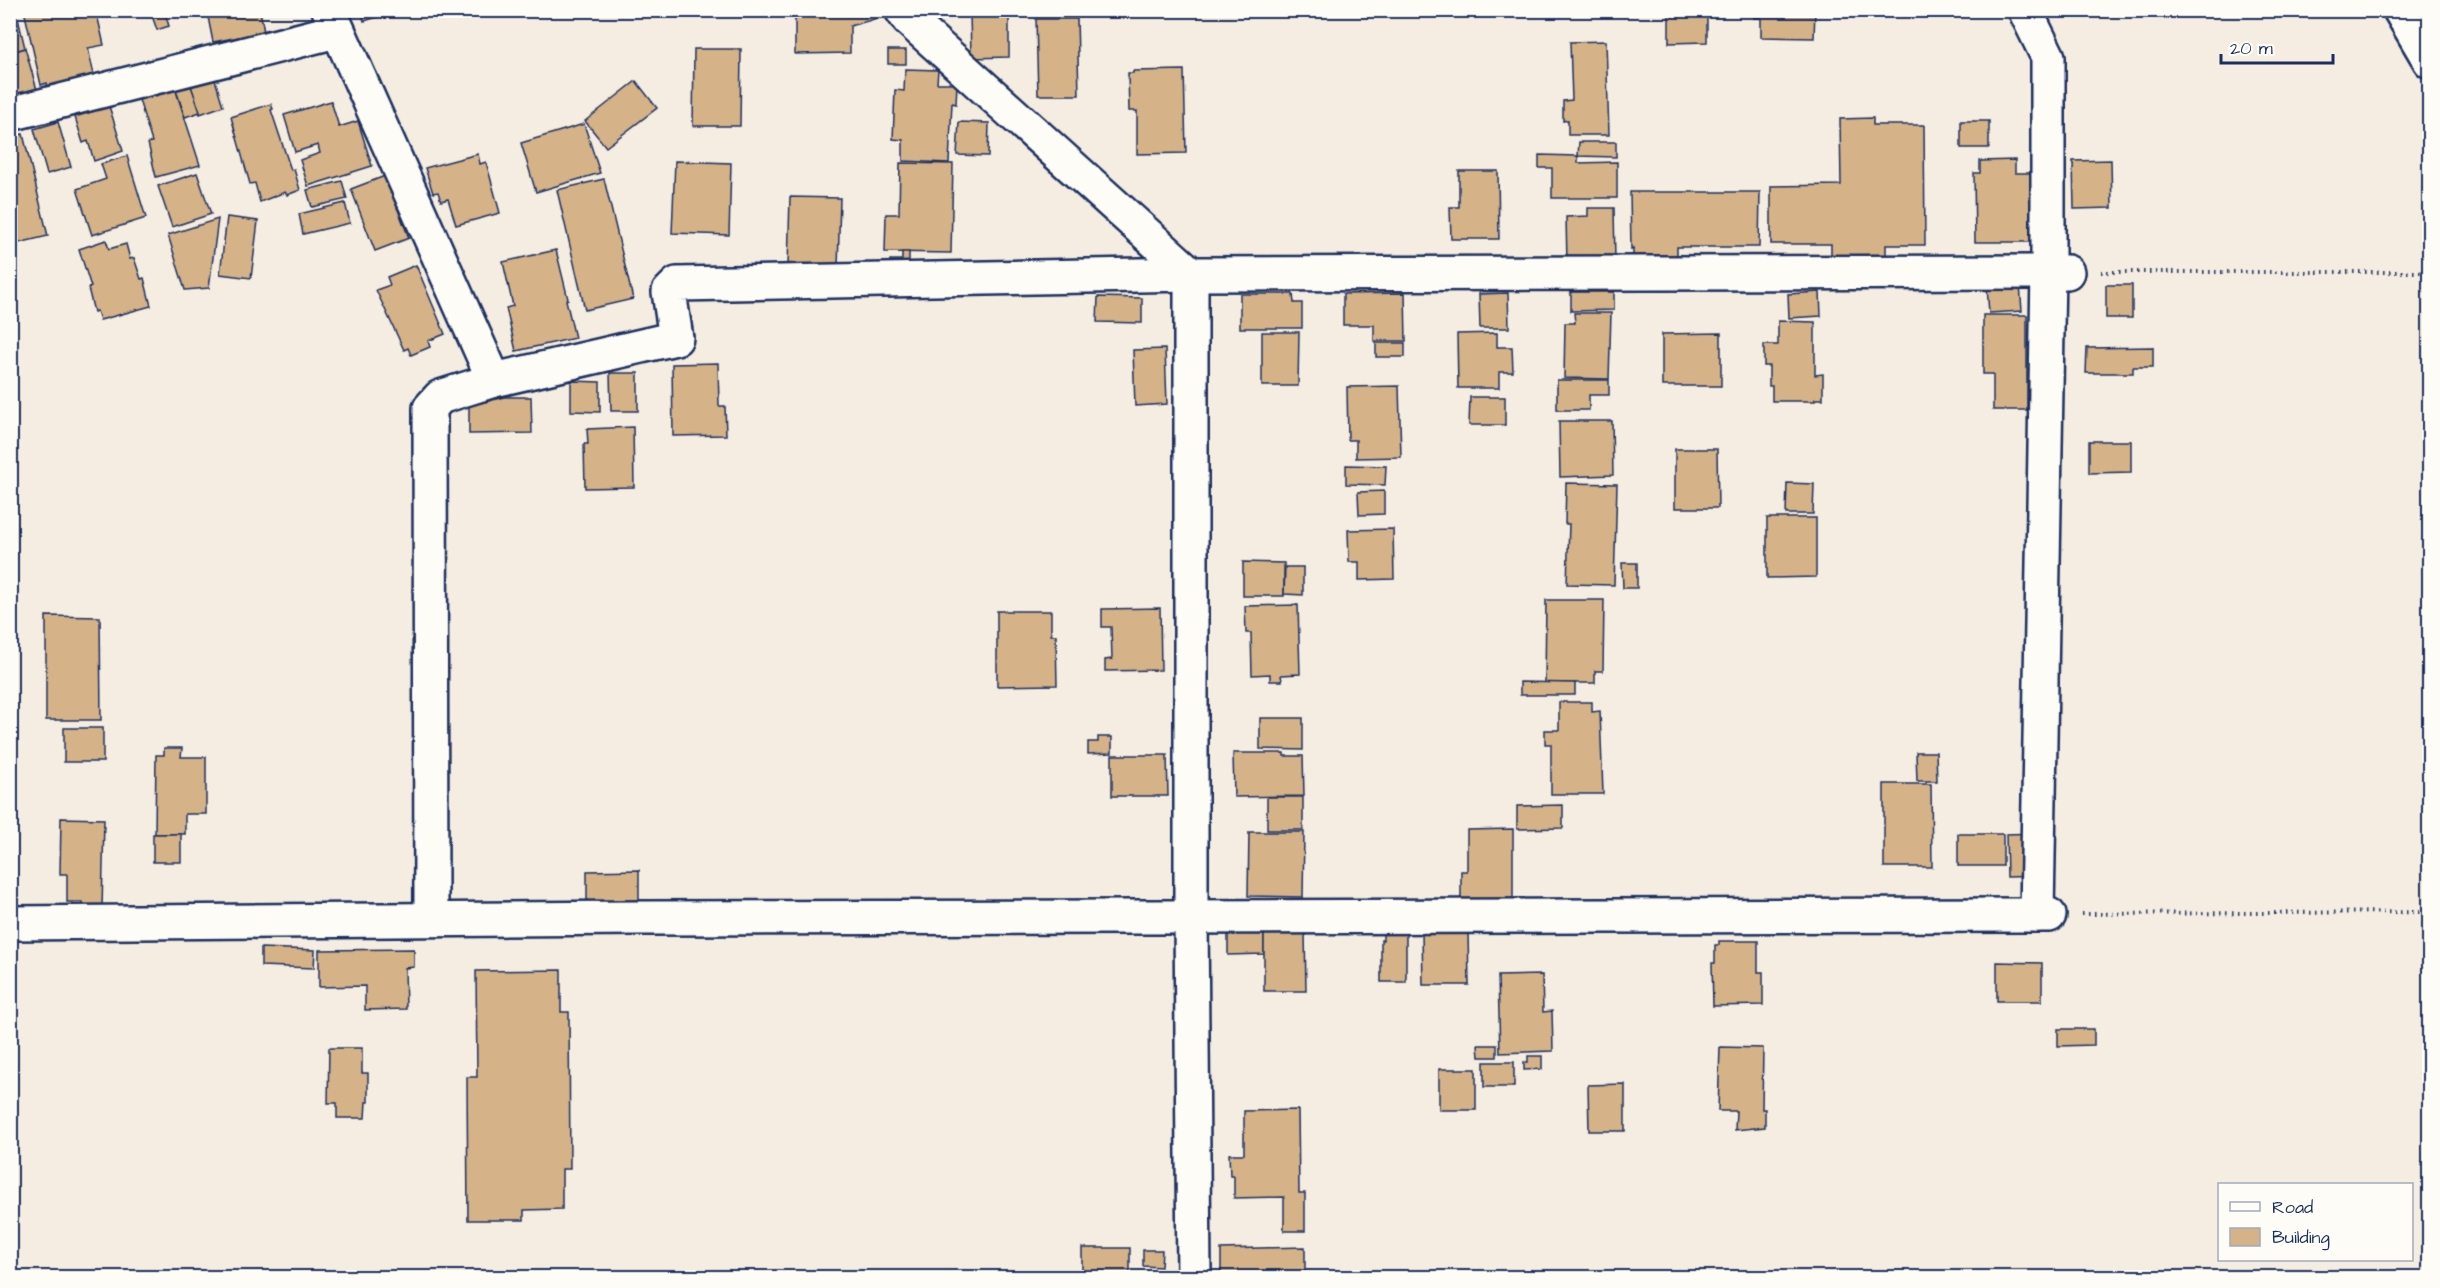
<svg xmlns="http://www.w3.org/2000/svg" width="2440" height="1288" viewBox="0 0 2440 1288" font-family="'Architects Daughter',sans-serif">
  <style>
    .building { fill: #d5b287; stroke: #1b2f5e; stroke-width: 1.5 }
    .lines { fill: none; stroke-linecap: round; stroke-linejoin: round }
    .minor-casing { stroke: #1b2f5e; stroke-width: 38 }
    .path { stroke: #1b2f5e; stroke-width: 4; stroke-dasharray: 1.5 4.5; stroke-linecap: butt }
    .minor { stroke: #fdfcf7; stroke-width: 33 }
  </style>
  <rect width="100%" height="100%" fill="#f5ede1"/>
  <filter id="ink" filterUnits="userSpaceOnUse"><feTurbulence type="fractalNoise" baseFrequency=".0167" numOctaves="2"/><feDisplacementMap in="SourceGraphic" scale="12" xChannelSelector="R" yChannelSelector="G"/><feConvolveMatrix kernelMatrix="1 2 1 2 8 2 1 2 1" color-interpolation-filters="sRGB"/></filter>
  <g filter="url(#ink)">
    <g class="building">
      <polygon points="10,10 16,10 25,48 10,53"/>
      <polygon points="24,10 96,10 104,45 88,48 97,88 51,99 47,83 41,85"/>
      <polygon points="150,10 174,10 165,13 169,26 157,30"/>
      <polygon points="213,10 260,10 264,32 213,42 207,12"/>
      <polygon points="361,10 402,10 364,21"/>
      <polygon points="795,10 883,10 885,16 850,26 850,53 795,54"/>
      <polygon points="1669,10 1707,10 1707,42 1669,43"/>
      <polygon points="1754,10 1815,10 1814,38 1761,37 1761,18 1754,18"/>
      <polygon points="970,12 1009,12 1009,57 971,58"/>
      <polygon points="1036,19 1077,19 1079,95 1038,95"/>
      <polygon points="1606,41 1609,135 1568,135 1568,120 1563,121 1563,101 1572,100 1570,42"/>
      <polygon points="25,48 41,104 10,112 10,53"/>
      <polygon points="694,49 741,49 740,126 693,126"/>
      <rect x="888" y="50" width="18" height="14"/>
      <polygon points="905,69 938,70 937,83 957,83 956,104 952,103 949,163 903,161 903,140 893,139 895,90 904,91"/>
      <polygon points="1184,70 1186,153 1137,154 1137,111 1129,111 1128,73 1133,73 1133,71"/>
      <polygon points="213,73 223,106 200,114 189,80"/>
      <polygon points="189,80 200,112 185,117 174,84"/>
      <polygon points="636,81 657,108 606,147 585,121"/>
      <polygon points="175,88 200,165 156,177 148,143 152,142 139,100"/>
      <polygon points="331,101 339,127 358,121 372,166 308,186 300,160 320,153 318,145 295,152 284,115"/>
      <polygon points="271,104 273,109 271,110 291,170 294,169 300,190 287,195 285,192 260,202 255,183 250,184 231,117"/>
      <polygon points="109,106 123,151 94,161 88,141 83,143 75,117"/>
      <polygon points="1873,118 1873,125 1924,125 1925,245 1886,245 1886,256 1831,256 1831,244 1771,244 1771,186 1841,185 1840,119"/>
      <rect x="1961" y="121" width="28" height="27"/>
      <polygon points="58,122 71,167 47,174 34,129"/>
      <polygon points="959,122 989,123 988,156 957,155"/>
      <polygon points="584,124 600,173 536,192 521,143"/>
      <polygon points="23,134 48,236 10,245 10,137"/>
      <polygon points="1579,142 1616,142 1616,157 1578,156"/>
      <polygon points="478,154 480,164 486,162 500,213 456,225 448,199 441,201 438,192 433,193 425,168"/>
      <polygon points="1539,155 1578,156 1578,163 1617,162 1617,198 1552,198 1552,168 1539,168"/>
      <polygon points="127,156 146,218 92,235 77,189 106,179 101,164"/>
      <polygon points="2015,160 2015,173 2030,173 2030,242 1975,242 1974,173 1980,173 1980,161"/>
      <polygon points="2111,160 2112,208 2074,209 2073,161"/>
      <polygon points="675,161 731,163 729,235 672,233"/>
      <polygon points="900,163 953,164 951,253 885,252 886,214 899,214"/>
      <polygon points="1459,171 1498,171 1499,239 1451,239 1450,207 1459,207"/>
      <polygon points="197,173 211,214 172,227 158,186"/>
      <polygon points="385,176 409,238 375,251 351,189"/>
      <polygon points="604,179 633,299 585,310 557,190"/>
      <polygon points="342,181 347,199 312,207 307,190"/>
      <polygon points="1630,192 1760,192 1759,247 1677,247 1677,256 1633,256 1633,248 1631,249"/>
      <polygon points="790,197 840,198 838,268 788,266"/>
      <polygon points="345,203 350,223 303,234 299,214"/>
      <polygon points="1588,208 1614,208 1615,261 1567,263 1566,217 1588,216"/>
      <polygon points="227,217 258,221 251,278 220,274"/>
      <polygon points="218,219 209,288 185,290 168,235"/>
      <polygon points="106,240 109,249 126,244 130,259 134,258 141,279 144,278 151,306 100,320 97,311 94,312 88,288 91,287 79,249"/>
      <polygon points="556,250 568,299 566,300 575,338 516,351 506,308 513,306 503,262"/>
      <polygon points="902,252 909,252 909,268 890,268 890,260 902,260"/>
      <polygon points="416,265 445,334 428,341 430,347 411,355 408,348 404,350 376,290 390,285 387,277"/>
      <polygon points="2020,285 2022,311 1989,313 1987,287"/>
      <rect x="2106" y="285" width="26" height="33"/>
      <polygon points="1571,292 1614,292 1614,310 1571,311"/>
      <polygon points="1820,292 1821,316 1789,318 1788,294"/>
      <polygon points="1405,293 1406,341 1374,341 1374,325 1343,325 1343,294"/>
      <polygon points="1508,293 1509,328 1480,328 1479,294"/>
      <polygon points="1240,294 1293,294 1294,303 1302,303 1302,328 1240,328"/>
      <polygon points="1098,297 1142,298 1142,323 1097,322"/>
      <polygon points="1574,313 1611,313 1609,379 1564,378 1565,323 1575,323"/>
      <polygon points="1983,315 2027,315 2027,410 1993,410 1993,374 1983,374"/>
      <polygon points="1778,321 1815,322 1815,375 1823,374 1823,399 1815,399 1815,401 1772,401 1772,386 1769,386 1769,366 1764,366 1764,345 1778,345"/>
      <polygon points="1262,332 1299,332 1298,386 1262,386"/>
      <polygon points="1497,333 1497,347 1512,347 1513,372 1499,372 1499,388 1458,388 1457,334"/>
      <polygon points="1721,333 1721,386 1662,386 1662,334"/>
      <rect x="1376" y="343" width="29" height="14"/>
      <polygon points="2153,347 2153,367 2133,367 2133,373 2086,373 2087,348"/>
      <polygon points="1165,349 1167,404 1135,406 1133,350"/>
      <polygon points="718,363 719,406 725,406 726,435 673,436 672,364"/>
      <polygon points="610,373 638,373 638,411 611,411"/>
      <polygon points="1557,380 1609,380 1609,395 1589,395 1589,410 1557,410"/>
      <polygon points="571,381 600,382 600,412 571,411"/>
      <polygon points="1399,386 1401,457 1356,458 1356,440 1348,440 1347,387"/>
      <polygon points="504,397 531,397 532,433 469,434 469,406"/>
      <polygon points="1470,397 1505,397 1505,425 1469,425"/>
      <polygon points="1559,421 1612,421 1613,475 1560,477"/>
      <polygon points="633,427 634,487 585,488 584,444 588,444 587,429"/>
      <polygon points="2089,441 2131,441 2131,472 2089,473"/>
      <polygon points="1675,449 1717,449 1718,508 1675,508"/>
      <polygon points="1346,465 1386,466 1385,485 1346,484"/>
      <polygon points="1566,483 1617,484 1614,585 1567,584 1569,524 1565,524"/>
      <polygon points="1787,483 1814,484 1813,514 1786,514"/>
      <polygon points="1384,491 1384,514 1359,515 1358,492"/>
      <polygon points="1767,518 1816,518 1816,577 1767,578"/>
      <polygon points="1393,529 1394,579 1359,580 1359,562 1349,562 1348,530"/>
      <polygon points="1243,562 1284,563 1284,596 1243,596"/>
      <polygon points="1622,563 1637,563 1637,588 1623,588"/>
      <polygon points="1285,567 1303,567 1303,595 1284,594"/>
      <polygon points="1546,600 1604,600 1603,671 1595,671 1595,683 1545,683"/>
      <polygon points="1298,605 1300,674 1281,675 1282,681 1270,681 1270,674 1252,675 1251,633 1246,633 1245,606"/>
      <polygon points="1160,608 1161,670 1105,671 1105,660 1112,659 1111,627 1102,627 1102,609"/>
      <polygon points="997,611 1051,611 1051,635 1056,635 1057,685 997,686"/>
      <polygon points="46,616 100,617 101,720 46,720"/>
      <polygon points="1520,682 1575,683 1575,695 1520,695"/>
      <polygon points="1559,702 1592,702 1592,712 1600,711 1603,794 1551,794 1551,744 1545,744 1545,730 1559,730"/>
      <polygon points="1260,718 1303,718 1303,750 1260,749"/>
      <rect x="64" y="728" width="39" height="34"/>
      <polygon points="1098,737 1112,737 1112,753 1088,754 1088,742 1098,742"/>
      <polygon points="164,748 182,748 181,757 206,757 206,814 185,814 185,834 155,834 156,755 164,755"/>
      <polygon points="1916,752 1936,752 1937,781 1917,781"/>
      <polygon points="1233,753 1284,753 1284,756 1303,756 1304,796 1234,797"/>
      <polygon points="1112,755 1167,755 1168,796 1112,796"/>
      <polygon points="1884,784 1931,784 1932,867 1884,867"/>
      <rect x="1267" y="797" width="36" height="33"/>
      <polygon points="1563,805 1563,828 1517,829 1517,806"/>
      <polygon points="61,818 104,819 102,910 82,910 82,902 67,902 67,874 60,874"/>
      <polygon points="1513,829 1513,899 1461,899 1461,871 1467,871 1467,830"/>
      <polygon points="1249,832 1304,832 1303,897 1248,896"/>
      <polygon points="2040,833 2041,876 2007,877 2006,834"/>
      <rect x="153" y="834" width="28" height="28"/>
      <rect x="1958" y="834" width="45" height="32"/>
      <polygon points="639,870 639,904 587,905 587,871"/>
      <polygon points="1383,929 1406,929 1406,982 1381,982 1381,940 1383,940"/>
      <polygon points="1264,930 1264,954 1228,955 1228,931"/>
      <polygon points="1264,931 1305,931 1306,991 1264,991"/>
      <polygon points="1468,932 1469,985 1423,985 1422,933"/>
      <polygon points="1719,941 1758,941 1758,972 1763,972 1763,1005 1713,1006 1712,963 1715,963 1715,945 1719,945"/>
      <polygon points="261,948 315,950 314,968 261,966"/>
      <polygon points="414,949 414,967 405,968 406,1009 365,1010 365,986 319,987 319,950"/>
      <polygon points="1997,962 2042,963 2042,1001 1997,1001"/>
      <polygon points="561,970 561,1012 569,1012 570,1169 562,1169 562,1209 524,1210 524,1220 468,1220 467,1077 477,1077 476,971"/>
      <polygon points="1542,975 1543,1012 1552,1011 1553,1051 1500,1053 1498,976"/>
      <polygon points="2058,1029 2094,1029 2094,1045 2058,1046"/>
      <polygon points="1478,1045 1497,1045 1497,1057 1479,1057"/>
      <polygon points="1720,1047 1763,1048 1762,1109 1765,1109 1765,1127 1735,1130 1736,1111 1718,1111"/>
      <polygon points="329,1048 362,1048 362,1073 368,1073 368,1102 366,1102 365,1118 337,1118 337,1103 328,1103"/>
      <polygon points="1528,1056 1542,1056 1542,1069 1524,1070 1524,1062 1528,1062"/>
      <rect x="1484" y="1062" width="30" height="25"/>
      <rect x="1439" y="1069" width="37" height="41"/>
      <polygon points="1625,1084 1625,1131 1589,1131 1588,1085"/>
      <polygon points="1298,1110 1299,1193 1305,1193 1305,1231 1284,1231 1284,1197 1234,1198 1234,1176 1230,1176 1229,1154 1244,1154 1244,1111"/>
      <polygon points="1305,1247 1305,1278 1221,1277 1221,1249"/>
      <rect x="1082" y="1248" width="48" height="30"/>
      <polygon points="1143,1250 1162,1250 1161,1267 1143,1266"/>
    </g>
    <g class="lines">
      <defs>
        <g id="minor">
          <polyline points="329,10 494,380"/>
          <polyline points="902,10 909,20 1191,274 1191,917 1194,1278"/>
          <polyline points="2025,10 2048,57 2048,271 2037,915"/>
          <polyline points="2400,10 2430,61"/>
          <polyline points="10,114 336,31"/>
          <polyline points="431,919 430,408 440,397 494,380 676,338 669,292 677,284 1191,274 2067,272"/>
          <polyline points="10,923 642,918 2049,915"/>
        </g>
      </defs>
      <use href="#minor" class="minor-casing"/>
      <g class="path">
        <polyline points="2101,272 2430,272"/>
        <polyline points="2082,914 2430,912"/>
      </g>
      <use href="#minor" class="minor"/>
    </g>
  </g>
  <rect width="2440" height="1288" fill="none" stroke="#fdfcf7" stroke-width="36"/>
  <rect x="18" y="18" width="2404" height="1252" fill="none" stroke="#1b2f5e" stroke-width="2" filter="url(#ink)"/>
  <rect x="2218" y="1183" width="195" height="78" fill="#fdfcf7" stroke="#a3aaba" stroke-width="1.5"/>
  <rect x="2230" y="1202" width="30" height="9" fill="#fdfcf7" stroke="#a3aaba" stroke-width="1.5"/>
  <text x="2272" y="1213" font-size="18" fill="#1b2f5e">Road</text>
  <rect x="2230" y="1228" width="30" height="18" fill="#d5b287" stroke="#a3aaba" stroke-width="1.5"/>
  <text x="2272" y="1243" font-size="18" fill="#1b2f5e">Building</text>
  <path d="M2221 54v9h112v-9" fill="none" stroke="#1b2f5e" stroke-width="3"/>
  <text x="2230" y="54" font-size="18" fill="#1b2f5e" stroke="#fdfcf7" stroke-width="4.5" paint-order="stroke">20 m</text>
</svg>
